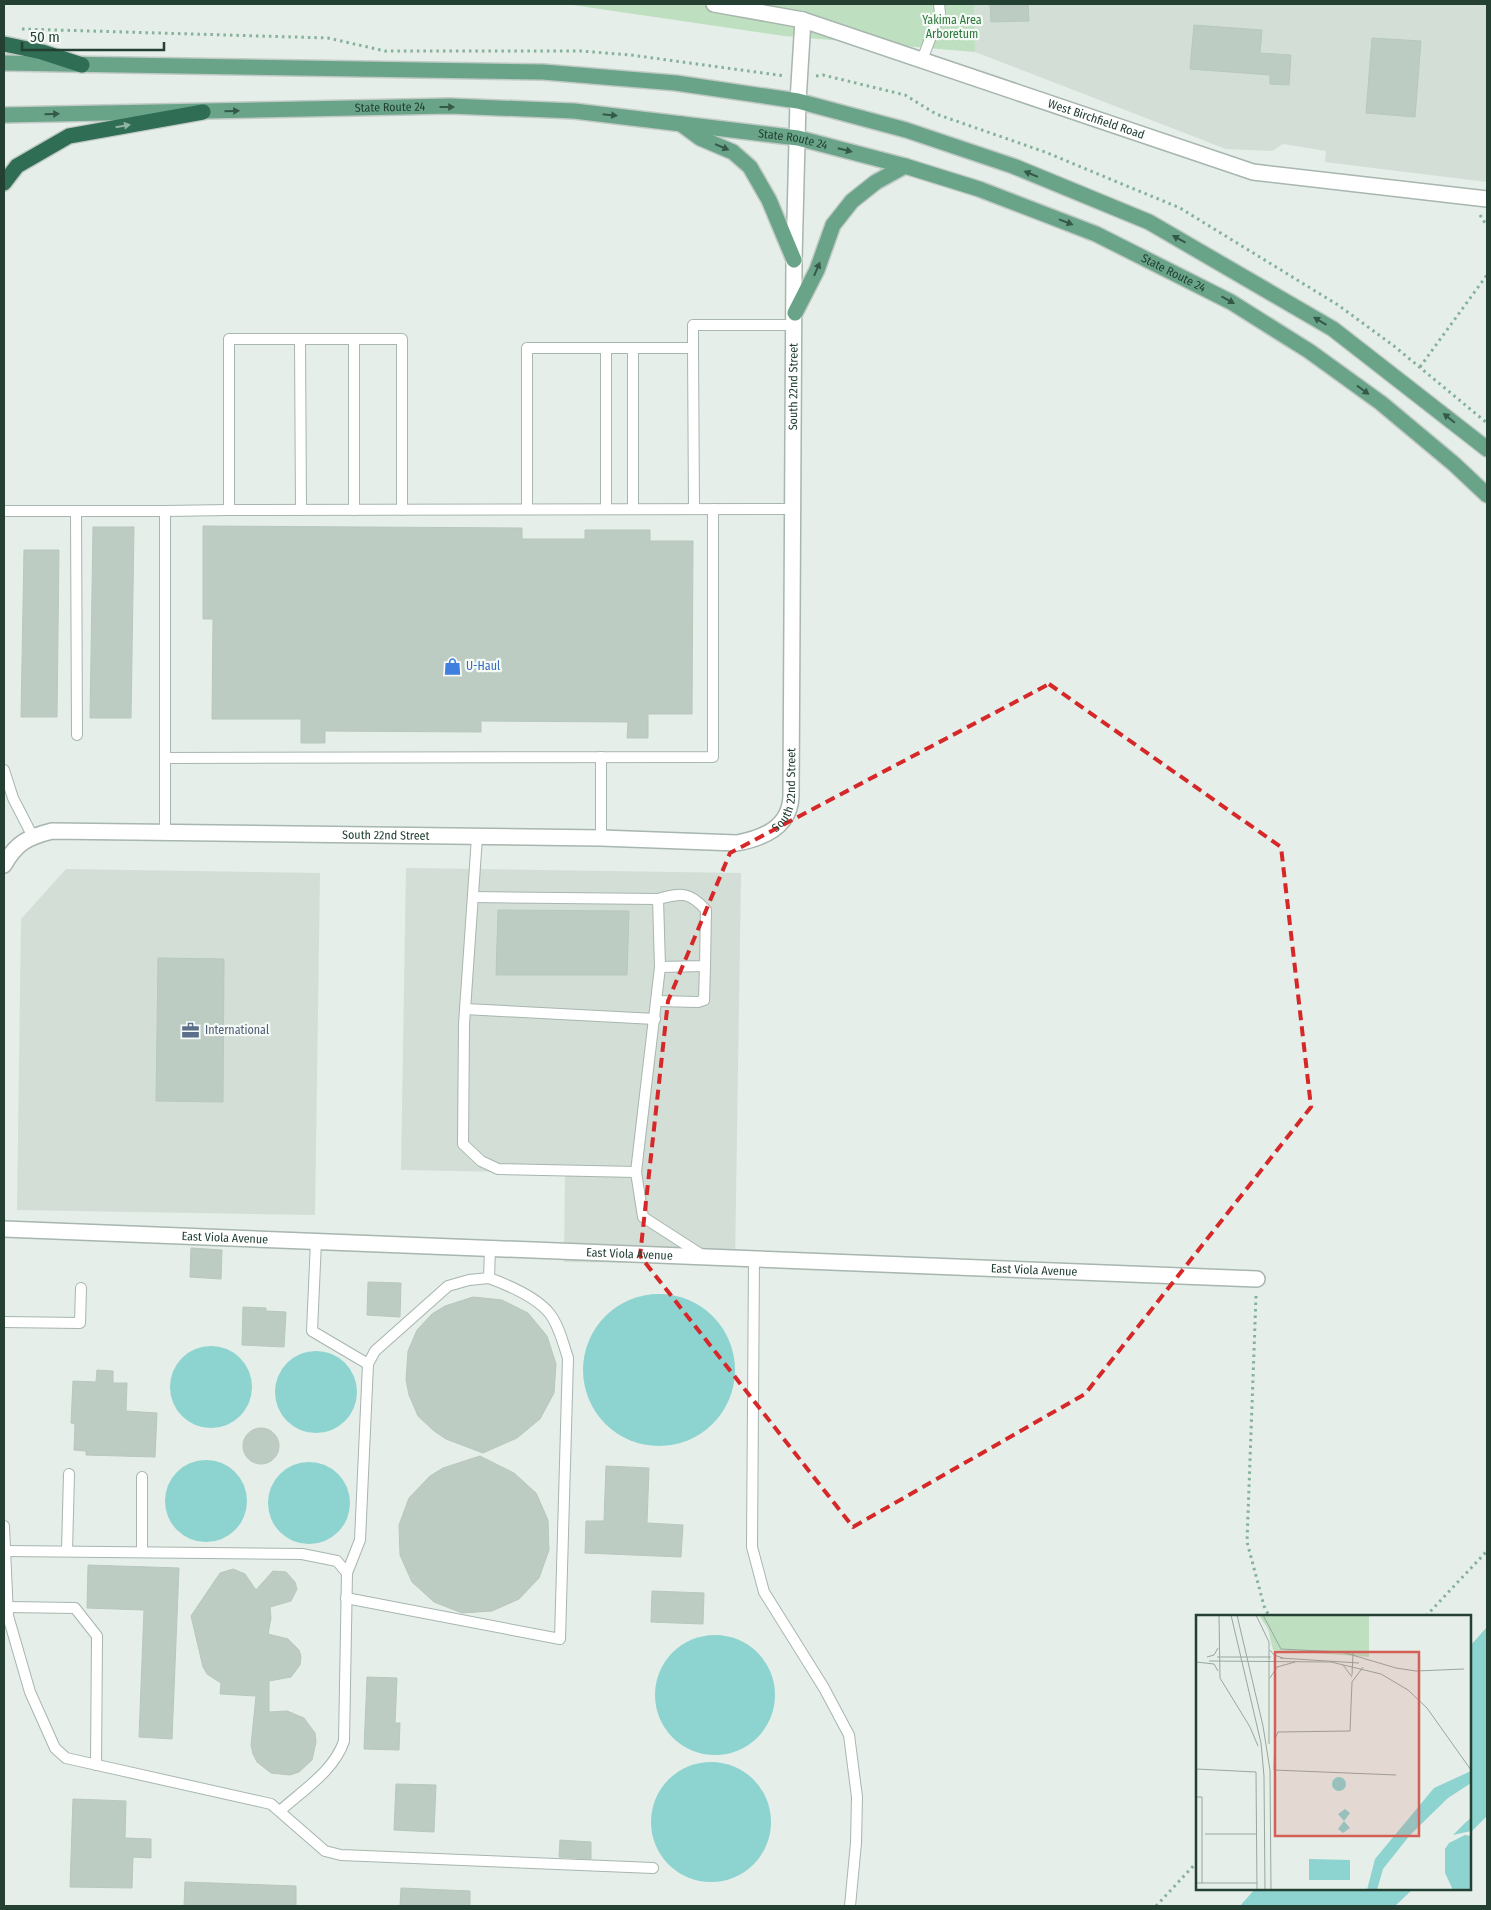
<svg xmlns="http://www.w3.org/2000/svg" width="1491" height="1910" viewBox="0 0 1491 1910" font-family="'Fira Sans Condensed',sans-serif">
  <style>
    .built { fill: #d3ded7 }
    .green { fill: #bedfc0 }
    .water { fill: #8dd3d0 }
    .building { fill: #bdccc3; stroke: #b7c8bd }
    .lines { fill: none; stroke-linecap: round; stroke-linejoin: round }
    .service-casing { stroke: #a7b6ae; stroke-width: 12 }
    .minor-casing { stroke: #a7b6ae; stroke-width: 18 }
    .primary-casing { stroke: #c1cac6; stroke-width: 18 }
    .motorway-casing { stroke: #c1cac6; stroke-width: 18 }
    .path { stroke: #85b29b; stroke-width: 3; stroke-dasharray: 2.5 4; stroke-linecap: butt }
    .service { stroke: #fff; stroke-width: 10 }
    .minor { stroke: #fff; stroke-width: 15 }
    .primary { stroke: #69a489; stroke-width: 15 }
    .motorway { stroke: #2f6d54; stroke-width: 15 }
    .oneway { fill: #345948 }
    .oneway2 { fill: #92b4a6 }
    .marked { fill: none; stroke: #d62828; stroke-width: 4; stroke-dasharray: 10 6; stroke-linejoin: round }
    .labels { text-anchor: middle; stroke-width: 4.5; stroke-linejoin: round; paint-order: stroke }
    .park-label { font-size: 12px; fill: #2d783b; stroke: #f6faf7 }
    .street-label { font-size: 12px; fill: #234033; stroke: #f6faf7 }
    .shop-label { font-size: 12px; fill: #366cbe; stroke: #f6faf7; text-anchor: start }
    .service-label { font-size: 12px; fill: #4e5e75; stroke: #f6faf7; text-anchor: start }
    .inset-road { fill: none; stroke: #97a8a0; stroke-width: 1 }
    .view { fill: #d45f57; fill-opacity: 0.15; stroke: #d45f57; stroke-width: 2.5 }
    .inset-edge { fill: none; stroke: #234033; stroke-width: 2.5 }
  </style>
  <rect width="100%" height="100%" fill="#e5eee8"/>
  <g class="built">
    <polygon points="974,4 1487,4 1487,182 1325,162 1326,151 1283,144 1272,151 1226,149 975,52"/>
    <polygon points="406,868 741,873 735,1264 564,1262 565,1173 401,1170"/>
    <polygon points="66,869 320,873 315,1215 17,1210 21,919"/>
  </g>
  <polygon class="green" points="566,4 974,4 975,52 784,36"/>
  <g class="water">
    <circle cx="659" cy="1370" r="76"/>
    <circle cx="211" cy="1387" r="41"/>
    <circle cx="316" cy="1392" r="41"/>
    <circle cx="206" cy="1501" r="41"/>
    <circle cx="309" cy="1503" r="41"/>
    <polygon points="1487,1627 1487,1816 1470,1833 1470,1646"/>
    <circle cx="715" cy="1695" r="60"/>
    <circle cx="711" cy="1822" r="60"/>
    <polygon points="1255,1889 1413,1889 1395,1906 1240,1906"/>
  </g>
  <g class="building">
    <polygon points="990,4 1028,4 1029,21 991,22"/>
    <polygon points="1194,25 1262,30 1260,53 1291,55 1289,85 1270,84 1270,75 1190,69"/>
    <polygon points="1372,38 1421,41 1415,117 1366,113"/>
    <polygon points="203,526 522,528 522,539 585,539 585,530 650,530 650,541 693,541 692,714 648,714 648,738 627,738 628,722 481,721 481,732 325,731 325,743 301,743 301,719 212,719 213,619 203,619"/>
    <polygon points="93,527 134,527 131,718 90,718"/>
    <polygon points="24,550 59,550 57,717 21,717"/>
    <polygon points="498,910 629,911 627,975 496,975"/>
    <polygon points="158,958 224,959 223,1102 156,1101"/>
    <polygon points="191,1248 222,1250 221,1279 190,1277"/>
    <polygon points="368,1282 401,1283 400,1317 367,1315"/>
    <polygon points="473,1297 502,1300 528,1313 547,1336 556,1364 554,1393 540,1419 517,1438 483,1453 446,1439 434,1431 418,1416 409,1395 406,1380 408,1351 417,1330 432,1314 445,1306"/>
    <polygon points="243,1307 266,1308 266,1311 286,1312 284,1347 242,1345"/>
    <polygon points="97,1370 113,1371 113,1383 127,1383 126,1411 157,1413 155,1457 86,1455 86,1451 74,1450 75,1424 71,1423 73,1381 96,1382"/>
    <circle cx="261" cy="1446" r="18"/>
    <polygon points="480,1456 514,1473 536,1493 548,1520 549,1550 539,1578 519,1599 492,1611 462,1613 434,1602 412,1582 400,1555 399,1525 409,1498 430,1476 443,1468"/>
    <polygon points="606,1466 649,1468 647,1523 683,1525 681,1557 585,1553 586,1521 604,1521"/>
    <polygon points="88,1565 179,1568 172,1739 139,1737 144,1610 87,1608"/>
    <polygon points="233,1569 245,1574 256,1590 273,1571 286,1572 295,1582 297,1589 291,1601 270,1607 271,1618 268,1634 288,1639 299,1650 301,1657 300,1665 291,1677 269,1681 269,1712 287,1711 304,1718 315,1733 316,1742 312,1760 299,1772 290,1775 271,1773 257,1762 253,1754 251,1745 256,1696 220,1694 221,1683 207,1674 203,1667 191,1616 220,1573"/>
    <polygon points="652,1591 704,1593 703,1624 651,1622"/>
    <polygon points="367,1677 397,1678 395,1723 400,1723 399,1750 364,1749"/>
    <polygon points="396,1784 436,1785 434,1832 394,1830"/>
    <polygon points="73,1799 126,1801 125,1838 151,1839 151,1858 133,1857 132,1888 70,1887"/>
    <polygon points="560,1840 591,1842 591,1859 559,1857"/>
    <polygon points="185,1882 296,1886 296,1906 184,1906"/>
    <polygon points="401,1888 470,1891 470,1906 400,1906"/>
  </g>
  <g class="lines">
    <defs>
      <g id="service">
        <polyline points="922,60 940,13 939,4"/>
        <polyline points="300,339 301,510"/>
        <polyline points="354,339 354,510"/>
        <polyline points="606,348 606,509"/>
        <polyline points="633,348 633,509"/>
        <polyline points="693,348 693,325 795,325"/>
        <polyline points="527,509 527,348 693,348 694,509"/>
        <polyline points="229,510 165,511 165,758 713,757 713,509"/>
        <path d="M402,510V339H229V510C417,510 605,509 793,509"/>
        <polyline points="4,511 165,511"/>
        <polyline points="76,511 77,735"/>
        <polyline points="601,757 601,838"/>
        <polyline points="165,758 165,833"/>
        <polyline points="4,770 13,798 32,835"/>
        <polyline points="477,837 464,1024 463,1144 481,1161 498,1169 636,1172 643,1217 702,1255"/>
        <polyline points="473,897 658,899 660,967 636,1172"/>
        <path d="M658,899C681,893 689,891 706,910L705,966L660,967"/>
        <polyline points="657,1001 698,1002 704,1000 705,966"/>
        <polyline points="465,1009 655,1019"/>
        <polyline points="316,1241 312,1331 368,1364"/>
        <polyline points="754,1259 752,1547 764,1592 824,1688 849,1735 857,1797 856,1843 850,1906"/>
        <polyline points="4,1322 80,1323 81,1288"/>
        <polyline points="142,1477 142,1552"/>
        <polyline points="4,1526 8,1616 30,1692 55,1748 66,1758 271,1804 325,1851 341,1855 653,1868"/>
        <path d="M5,1551L302,1554L337,1561L347,1573L344,1741C334,1771 303,1790 280,1811"/>
        <polyline points="67,1551 69,1474"/>
        <polyline points="347,1573 360,1540 368,1364 375,1351 448,1286 469,1280 489,1278 490,1248"/>
        <path d="M346,1598L560,1639L568,1358C563,1343 559,1326 550,1314C537,1297 508,1285 489,1278"/>
        <polyline points="7,1607 75,1608 97,1636 96,1765"/>
      </g>
      <g id="minor">
        <path id="s1" d="M714,4L803,20L1253,172L1487,199"/>
        <path id="s2" d="M4,865C16,843 28,837 52,831L601,838L737,843C764,838 790,827 791,796L794,260L798,101L803,20"/>
        <path id="s3" d="M4,1229L1257,1279"/>
      </g>
      <g id="primary">
        <polyline points="4,63 543,72 676,83 798,101 906,130 1013,166 1149,222 1333,329 1487,449"/>
        <path id="s4" d="M4,115L450,106L574,111L798,138L905,166L979,189L1096,234L1231,302L1309,351L1381,403L1454,464L1487,495"/>
        <polyline points="681,124 700,138 733,152 750,167 769,200 794,260"/>
        <polyline points="795,313 817,270 833,225 852,201 876,182 905,166"/>
      </g>
      <g id="motorway">
        <polyline points="4,44 42,52 82,65"/>
        <polyline points="4,183 17,166 69,136 203,112"/>
      </g>
    </defs>
    <use href="#service" class="service-casing"/>
    <use href="#minor" class="minor-casing"/>
    <use href="#primary" class="primary-casing"/>
    <use href="#motorway" class="motorway-casing"/>
    <g class="path">
      <polyline points="22,29 328,38 385,51 581,51 631,55 785,76"/>
      <polyline points="816,76 823,75 905,95 936,114 1045,152 1180,208 1338,305 1394,346 1487,423"/>
      <polyline points="1480,215 1487,226"/>
      <polyline points="1420,367 1487,275"/>
      <polyline points="1256,1296 1247,1542 1264,1606 1269,1616"/>
      <polyline points="1426,1616 1487,1551"/>
      <polyline points="1156,1906 1197,1862"/>
    </g>
    <use href="#service" class="service"/>
    <use href="#minor" class="minor"/>
    <use href="#primary" class="primary"/>
    <use href="#motorway" class="motorway"/>
  </g>
  <defs><path id="oneway-solid" d="M-6-.8H1V-3.2L6.5 0L1 3.2V.8H-6Z" transform="scale(1.25)"/></defs>
  <g class="oneway">
    <use href="#oneway-solid" transform="translate(447 107)"/>
    <use href="#oneway-solid" transform="translate(232 111) rotate(-1)"/>
    <use href="#oneway-solid" transform="translate(52 114) rotate(-1)"/>
    <use href="#oneway-solid" transform="translate(610 115) rotate(6)"/>
    <use href="#oneway-solid" transform="translate(722 147) rotate(23)"/>
    <use href="#oneway-solid" transform="translate(845 150) rotate(14)"/>
    <use href="#oneway-solid" transform="translate(1031 174) rotate(-158)"/>
    <use href="#oneway-solid" transform="translate(1066 222) rotate(21)"/>
    <use href="#oneway-solid" transform="translate(1179 239) rotate(-151)"/>
    <use href="#oneway-solid" transform="translate(817 269) rotate(-67)"/>
    <use href="#oneway-solid" transform="translate(1228 300) rotate(29)"/>
    <use href="#oneway-solid" transform="translate(1320 321) rotate(-149)"/>
    <use href="#oneway-solid" transform="translate(1363 390) rotate(36)"/>
    <use href="#oneway-solid" transform="translate(1449 418) rotate(-141)"/>
  </g>
  <use class="oneway2" href="#oneway-solid" transform="translate(123 126) rotate(-10)"/>
  <path class="marked" d="M1049,684L1281,847L1311,1107L1085,1394L853,1527L640,1256L668,1001L730,853Z"/>
  <defs>
    <symbol id="shop-bare" viewBox="-9 -9 18 18"><path d="M-5-2.5h2.3a2.7 3.5 0 0 1 5.4 0H5L5.5 6h-11ZM-1.5-2.5h3a1.5 2.3 0 0 0-3 0Z" fill="#3f7fe0" stroke="#f6faf7" stroke-width="2.5" paint-order="stroke"/></symbol>
    <symbol id="office-bare" viewBox="-9 -9 18 18"><path d="M-6-3h4V-5.5h4V-3h4V5H-6ZM-1-4.5V-3h2v-1.5ZM-6 0V1H6V0Z" fill="#5c6f8a" stroke="#f6faf7" stroke-width="2.5" paint-order="stroke"/></symbol>
  </defs>
  <g fill-rule="evenodd">
    <use href="#shop-bare" x="440" y="654" width="25" height="25"/>
    <use href="#office-bare" x="178" y="1018" width="25" height="25"/>
  </g>
  <g class="labels">
    <g class="park-label">
      <text x="952" y="24">Yakima Area<tspan x="952" dy="14">Arboretum</tspan></text>
    </g>
    <g class="street-label">
      <text dy="4" stroke="none"><textPath href="#s4" startOffset="386">State Route 24</textPath></text>
      <text dy="4" stroke="none"><textPath href="#s1" startOffset="400">West Birchfield Road</textPath></text>
      <text dy="4" stroke="none"><textPath href="#s4" startOffset="791">State Route 24</textPath></text>
      <text dy="4" stroke="none"><textPath href="#s4" startOffset="1196">State Route 24</textPath></text>
      <text dy="4" stroke="none"><textPath href="#s2" startOffset="1234">South 22nd Street</textPath></text>
      <text dy="4" stroke="none"><textPath href="#s2" startOffset="829">South 22nd Street</textPath></text>
      <text dy="4" stroke="none"><textPath href="#s2" startOffset="395">South 22nd Street</textPath></text>
      <text dy="4" stroke="none"><textPath href="#s3" startOffset="221">East Viola Avenue</textPath></text>
      <text dy="4" stroke="none"><textPath href="#s3" startOffset="626">East Viola Avenue</textPath></text>
      <text dy="4" stroke="none"><textPath href="#s3" startOffset="1031">East Viola Avenue</textPath></text>
    </g>
    <g class="shop-label">
      <text x="466" y="670">U-Haul</text>
    </g>
    <g class="service-label">
      <text x="205" y="1034">International</text>
    </g>
  </g>
  <g transform="translate(1196 1615)">
    <rect width="275" height="275" fill="#e5eee8"/>
    <path d="M63,0H173V42L77,35L72,14Z" fill="#bedfc0"/>
    <path d="M275,156V168L252,183L214,220L187,254L181,275H171L179,244L238,173ZM136 169a7 7 0 1 1 14 0a7 7 0 1 1-14 0ZM149,194L154,198L148,206L154,213L147,218L142,214L148,206L142,199ZM275,203V216L257,220L270,207ZM269,220L275,221V275H257L249,258V234L253,228ZM113,244L154,245V265H113Z" fill="#8dd3d0"/>
    <path class="inset-road" d="M23,0L24,63L54,112L62,131M35,0L65,128L68,161L69,275M41,0L67,111L74,155L75,275M60,0L73,27V129M67,0L85,34L146,37L200,53L220,56L268,54M74,35L78,40L87,43M11,42L18,40L22,33M21,42H75M84,43L163,48M13,46L135,47L185,59L212,75L231,93L275,155M0,47L18,49L22,56M147,50L156,62M156,60L157,38M74,63L81,52L99,47M156,67L154,116L82,117L79,124L78,155L200,160M156,67L167,52M0,154L60,157L61,275M0,182H6V268M9,219H61M0,268H61"/>
    <path class="view" d="M79,37H223V221H79Z"/>
    <rect width="275" height="275" class="inset-edge"/>
  </g>
  <rect width="1491" height="1910" fill="none" stroke="#234033" stroke-width="10"/>
  <path d="M22 42v8h142v-8" fill="none" stroke="#234033" stroke-width="2.5"/>
  <text x="30" y="42" font-size="15" fill="#234033" stroke="#f6faf7" stroke-width="4" paint-order="stroke">50 m</text>
</svg>
